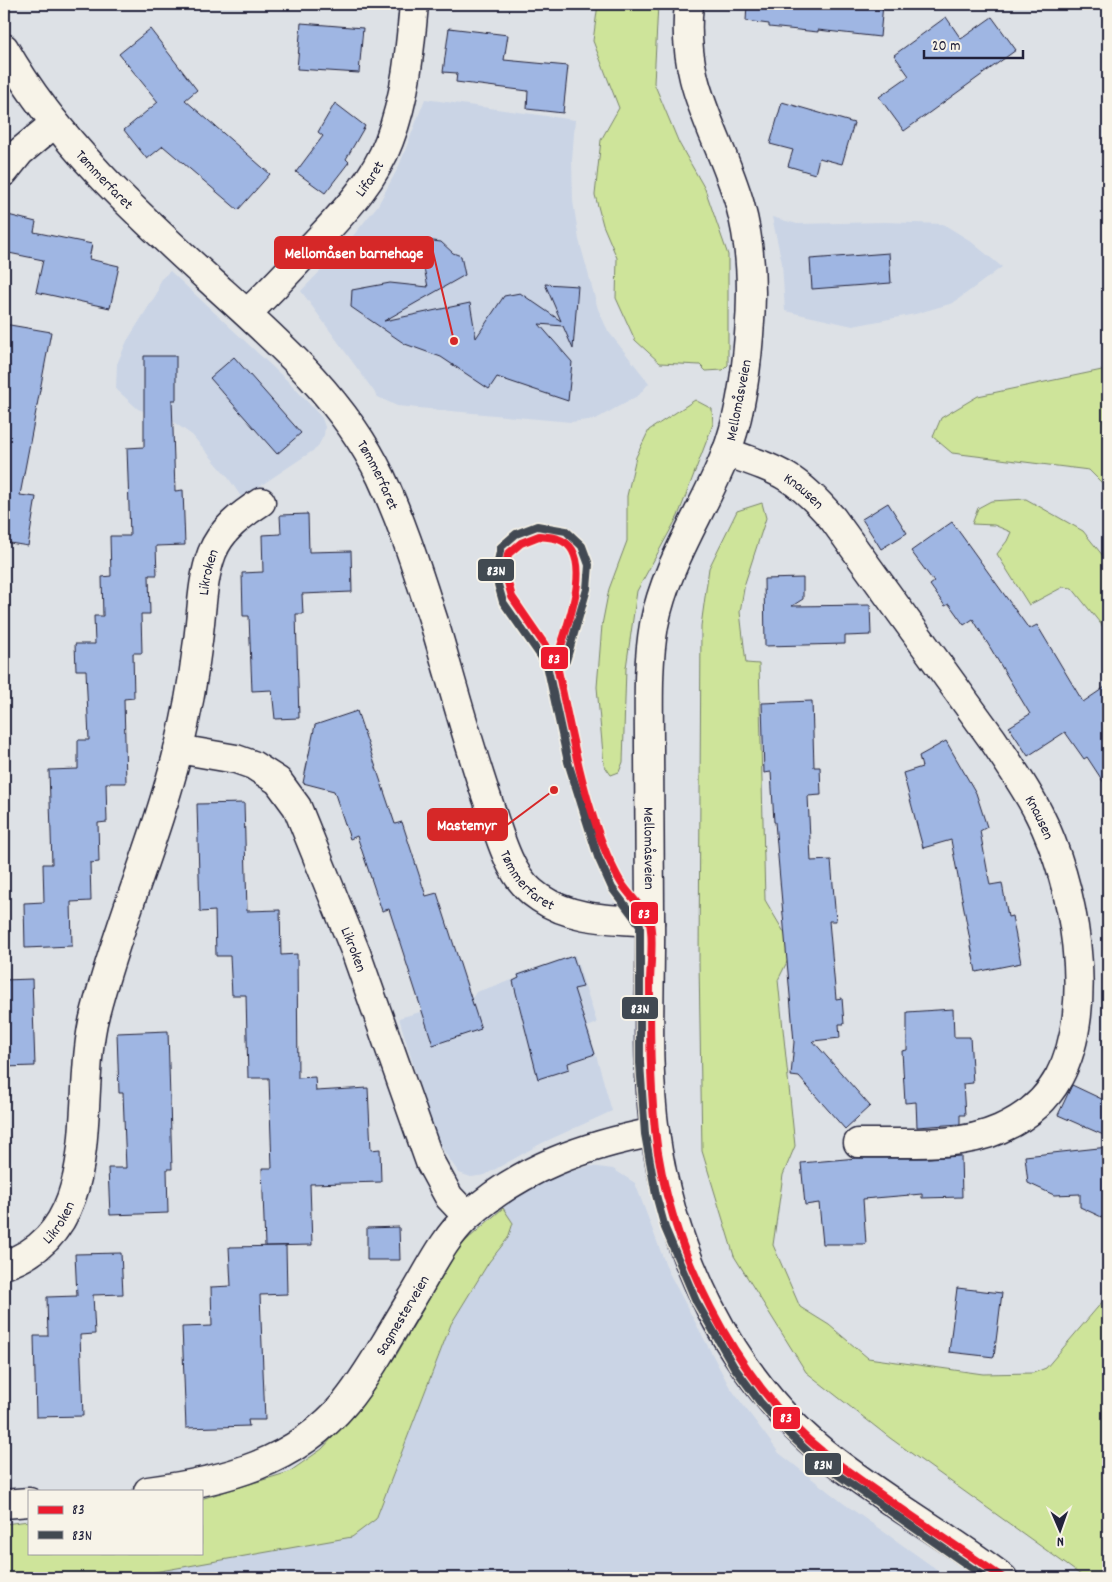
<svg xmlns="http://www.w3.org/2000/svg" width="1112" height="1582" viewBox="0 0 1112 1582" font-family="Dekko,sans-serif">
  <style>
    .built { fill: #cad4e5 }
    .green { fill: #cee49a; stroke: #78836a }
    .building { fill: #9fb6e3; stroke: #22223b }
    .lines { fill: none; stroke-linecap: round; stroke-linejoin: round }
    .street-casing { stroke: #22223b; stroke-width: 31 }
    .street { stroke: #f7f3e8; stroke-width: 28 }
    .bus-1-casing { stroke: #f7f3e8; stroke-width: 11 }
    .bus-2-casing { stroke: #f7f3e8; stroke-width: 11 }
    .bus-1 { stroke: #ed1b2f; stroke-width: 8 }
    .bus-2 { stroke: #424a52; stroke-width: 8 }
    .labels { text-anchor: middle; stroke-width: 4.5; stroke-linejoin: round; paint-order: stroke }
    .street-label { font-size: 15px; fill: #22223b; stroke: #f7f3e8 }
    .leader { fill: none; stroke: #d62828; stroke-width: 2 }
    .callout-dot { fill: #d62828; stroke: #f7f3e8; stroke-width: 2 }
    .callout { fill: #d62828; stroke: #d62828; stroke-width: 2 }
    .callout-label { font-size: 16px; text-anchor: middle; font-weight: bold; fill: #fff }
    .line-badge { stroke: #f7f3e8; stroke-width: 2 }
    .badge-label { font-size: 14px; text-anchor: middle; font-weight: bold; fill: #fff }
  </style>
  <rect width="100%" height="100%" fill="#dde1e6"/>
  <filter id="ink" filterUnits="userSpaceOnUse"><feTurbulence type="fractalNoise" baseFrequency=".02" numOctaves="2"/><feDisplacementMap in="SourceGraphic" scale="10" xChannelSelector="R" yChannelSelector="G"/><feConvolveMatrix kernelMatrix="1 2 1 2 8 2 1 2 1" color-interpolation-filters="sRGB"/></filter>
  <g filter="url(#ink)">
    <g class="built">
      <polygon points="425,99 575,120 572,160 573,201 579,240 598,309 608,331 649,383 639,395 596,419 571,422 397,406 378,397 301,291 344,247 378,205 399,166"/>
      <polygon points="772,217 797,224 885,222 943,224 969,240 1002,267 953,303 915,314 853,326 785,311 782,263"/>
      <polygon points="170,271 292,385 322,418 325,427 324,435 317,448 242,498 227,476 192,435 172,421 138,409 116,389 117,364 127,341 157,293 160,280"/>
      <polygon points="575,955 597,1023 588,1027 612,1111 542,1143 485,1175 471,1177 459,1173 445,1153 432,1127 399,1018 473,997 476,992 518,978 517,974"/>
      <polygon points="590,1166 613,1169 635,1183 668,1271 729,1386 779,1453 843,1503 949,1578 121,1578 250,1554 376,1519 451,1324 489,1262 508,1238 513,1223 503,1208 515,1198 552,1177"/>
    </g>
    <g class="green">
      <polygon points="598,4 658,4 654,83 679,143 705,189 728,255 728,365 723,370 706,371 700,365 660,363 635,340 616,298 617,258 603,225 595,195 601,140 619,108 593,41"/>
      <path d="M1102,370C1112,407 1108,450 1108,489L1089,470L952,453L933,437L941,418L978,396Z"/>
      <polygon points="695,400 712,409 713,424 678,516 637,591 626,668 623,762 619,772 611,775 604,765 597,687 602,625 609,589 627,541 627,496 636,457 649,430"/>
      <polygon points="1026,499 1083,531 1108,562 1108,629 1104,628 1072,588 1063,587 1029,605 997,554 1007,541 1011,532 994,525 972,524 978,508 991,501"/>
      <polygon points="762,503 766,518 745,583 740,612 746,663 759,664 765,900 788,939 789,958 778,980 795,1146 783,1175 773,1245 800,1307 829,1325 868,1358 983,1374 1033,1373 1046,1368 1103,1301 1108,1288 1108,1578 1085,1578 890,1438 806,1372 734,1256 702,1151 699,961 701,626 709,568 737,511"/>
      <polygon points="503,1208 513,1223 508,1238 489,1262 451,1324 376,1519 352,1537 121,1578 4,1578 4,1524 29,1521 29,1553 201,1553 201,1499 289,1472 322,1449 351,1417 397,1354 460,1246"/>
    </g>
    <g class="building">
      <polygon points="747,4 883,4 880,37 818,30 818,32 769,27 769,24 746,21"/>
      <polygon points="946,17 961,39 992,17 1016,50 904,131 879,97 909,76 894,55"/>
      <polygon points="301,23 363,28 359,73 297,69"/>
      <polygon points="449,28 508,35 504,60 568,66 563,113 527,109 528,91 456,82 457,73 443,72"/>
      <polygon points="150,29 197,90 185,100 270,174 238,210 163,146 147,159 124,130 158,102 119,54"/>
      <polygon points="782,102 854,123 842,164 819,158 815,174 788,166 793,150 770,144"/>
      <polygon points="335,103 365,126 346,159 349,162 325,193 296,172 323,136 318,132"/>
      <polygon points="4,214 36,222 34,232 92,244 89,259 119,266 110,308 36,292 43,260 4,252"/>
      <polygon points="418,239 441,242 453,253 461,256 465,275 384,321 470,303 476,338 504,296 520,293 561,321 545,284 578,286 573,349 563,326 539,324 572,362 568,401 497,377 489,389 441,357 405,344 351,307 352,290 390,283 428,287"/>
      <polygon points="889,253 891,283 812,289 810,259"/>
      <polygon points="4,324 51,332 20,495 36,497 28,546 4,542"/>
      <polygon points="144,356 176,356 176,400 172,400 175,491 183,490 185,545 156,546 157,575 149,575 150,614 141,614 142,653 133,653 134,698 124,699 126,783 106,783 107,822 98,823 99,862 90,863 91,901 71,902 72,946 25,948 24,903 44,902 43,864 52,864 49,770 78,769 78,740 89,740 86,670 76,670 75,644 95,644 94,616 103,616 102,577 111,576 110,536 130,536 127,448 144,447"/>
      <polygon points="234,357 301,433 277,454 210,378"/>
      <polygon points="888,503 907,533 881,549 862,519"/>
      <polygon points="308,514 309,552 351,551 352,592 302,594 303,614 296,614 299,718 275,719 272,690 252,691 249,616 243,616 242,573 263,572 262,535 281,534 280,515"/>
      <polygon points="952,522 1029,629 1037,625 1083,702 1108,685 1108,789 1087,757 1084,759 1065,732 1028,756 1009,727 1030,714 973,619 964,625 949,604 945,606 930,585 934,582 911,551"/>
      <polygon points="803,578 803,599 792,606 870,605 871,635 845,636 845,644 765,646 764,579"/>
      <polygon points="812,701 814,767 820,767 821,795 808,796 811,861 831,860 836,921 829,921 836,999 842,998 844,1024 839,1024 840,1038 813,1041 870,1106 845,1129 799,1077 791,1076 794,1042 775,822 774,822 771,772 764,773 762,703"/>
      <polygon points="357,711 395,824 402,822 426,896 437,893 481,1029 433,1045 389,909 382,911 357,836 350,839 334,791 303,783 315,725"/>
      <polygon points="946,741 976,793 987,827 980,831 990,885 1002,883 1008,917 1012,916 1021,963 976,972 951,840 923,848 903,773 922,767 919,756"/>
      <polygon points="244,803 247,911 280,910 281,955 297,954 298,1078 315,1077 316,1091 368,1088 371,1150 380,1149 381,1182 310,1184 312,1245 265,1246 262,1168 272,1168 269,1078 248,1078 246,995 232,995 230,956 216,956 215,911 200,912 197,804"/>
      <polygon points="573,956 583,987 574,989 595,1054 568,1063 569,1069 538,1079 513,981 519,978 518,975"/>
      <polygon points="32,979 35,1066 4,1067 4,980"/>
      <polygon points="953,1009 954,1037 970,1037 973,1083 963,1084 965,1115 960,1115 960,1124 917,1127 916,1102 905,1103 902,1051 907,1050 907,1012"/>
      <polygon points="168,1031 172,1169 167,1169 168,1213 110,1215 108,1168 126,1168 123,1093 119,1093 117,1033"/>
      <polygon points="1072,1085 1108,1102 1108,1137 1058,1115"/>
      <polygon points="1108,1147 1108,1220 1080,1207 1080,1194 1054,1195 1028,1183 1025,1156"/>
      <polygon points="961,1156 962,1197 922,1198 922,1194 863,1199 866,1244 823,1244 819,1203 805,1205 801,1163 857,1158 930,1158"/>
      <polygon points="399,1227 400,1260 367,1260 367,1228"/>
      <polygon points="286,1246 287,1294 260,1295 265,1420 248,1420 249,1426 186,1428 182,1327 212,1326 211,1287 231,1286 229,1247"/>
      <polygon points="121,1253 123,1294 93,1295 95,1334 80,1335 83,1416 36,1417 34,1336 48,1336 47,1297 77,1296 75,1254"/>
      <polygon points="957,1288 1002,1293 994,1357 949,1352"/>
    </g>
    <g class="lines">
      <defs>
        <g id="street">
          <path id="s1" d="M689,4C680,87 719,132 740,205C752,248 753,291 749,335C746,375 740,418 725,456C702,513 666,564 654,625C647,665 649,707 649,748C649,803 650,859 650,914C651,987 645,1061 655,1133C672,1253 729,1374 823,1452C880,1498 945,1534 1003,1578"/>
          <path id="s2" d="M4,48C56,140 136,213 213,283C276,340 344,399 381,477C403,524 418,573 434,622C452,683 468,744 489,804C496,825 502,848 513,868C519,879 529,891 540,898C572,920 612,919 650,922"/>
          <polyline points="4,172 20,152 55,123"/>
          <path id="s3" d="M247,313C271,291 292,268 313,245C342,214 374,182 389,141C406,97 410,50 414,4"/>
          <path id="s4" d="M726,452C780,471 795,475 833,519L993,740C1009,764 1026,788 1039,814C1074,882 1097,1007 1059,1077C1046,1101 1025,1118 1000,1129C958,1148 903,1142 858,1143"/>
          <path id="s5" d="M178,749L236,759L253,765L278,781L297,807L356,953L430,1162L449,1197L467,1216"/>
          <path id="s6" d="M4,1265C109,1230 73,1098 95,1014C118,924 157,838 179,747C187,714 193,681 197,648C202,617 201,582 212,553C221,530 241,515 261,502"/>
          <path id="s7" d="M148,1491C224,1481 295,1463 346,1402C371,1371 390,1334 411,1300C429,1271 443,1239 468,1216C520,1168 587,1145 655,1132"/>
          <polyline points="4,1504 29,1502"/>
        </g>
      </defs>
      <use href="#street" class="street-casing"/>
      <use href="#street" class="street"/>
      <defs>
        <g id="bus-1">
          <path d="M539,536C545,537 553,537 558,539C599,552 564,634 556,661L512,597L505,572L508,554L521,543Z"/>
          <path d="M556,661C570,725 581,794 607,855C612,865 616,875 622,884C629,895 647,912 650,924C654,940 650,966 650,983C650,1032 650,1081 655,1130C666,1242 735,1383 825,1454C882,1498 944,1537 1003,1578"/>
        </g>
        <polyline id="bus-2" points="566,661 587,589 589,565 582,546 566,531 537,526 516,534 501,547 495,574 503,602 547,665 568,762 598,857 612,888 640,925 640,1063 645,1134 656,1195 665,1228 696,1301 734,1367 760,1402 788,1433 818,1461 986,1578"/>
      </defs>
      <use href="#bus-1" class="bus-1-casing"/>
      <use href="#bus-2" class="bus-2-casing"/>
      <use href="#bus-1" class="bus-1"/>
      <use href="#bus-2" class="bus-2"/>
    </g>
  </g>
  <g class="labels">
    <g class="street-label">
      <text dy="5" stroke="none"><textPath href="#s3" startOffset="182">Lifaret</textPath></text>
      <text dy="5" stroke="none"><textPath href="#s2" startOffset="166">Tømmerfaret</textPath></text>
      <text transform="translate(738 400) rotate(-79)" y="5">Mellomåsveien</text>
      <text dy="5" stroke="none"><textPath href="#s2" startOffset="571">Tømmerfaret</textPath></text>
      <text dy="5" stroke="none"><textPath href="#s4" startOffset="88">Knausen</textPath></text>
      <text dy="5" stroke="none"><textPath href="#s6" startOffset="742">Likroken</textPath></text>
      <text dy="5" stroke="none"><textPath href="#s4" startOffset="492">Knausen</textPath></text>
      <text dy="5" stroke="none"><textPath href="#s1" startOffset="872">Mellomåsveien</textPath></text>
      <text dy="5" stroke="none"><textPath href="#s2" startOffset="1006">Tømmerfaret</textPath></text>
      <text dy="5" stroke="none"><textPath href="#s5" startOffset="292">Likroken</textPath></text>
      <text dy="5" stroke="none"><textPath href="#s6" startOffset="71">Likroken</textPath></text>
      <text dy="5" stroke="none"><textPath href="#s7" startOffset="326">Sagmesterveien</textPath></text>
    </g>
  </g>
  <path class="leader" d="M454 341L433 252M554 790L507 825"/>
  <g class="callout-dot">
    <circle cx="454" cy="341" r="5"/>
    <circle cx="554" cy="790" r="5"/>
  </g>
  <g class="callout">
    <rect x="275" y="237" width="158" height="31" rx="5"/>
    <rect x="428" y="809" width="79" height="31" rx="5"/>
  </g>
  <g class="callout-label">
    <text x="354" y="258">Mellomåsen barnehage</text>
    <text x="467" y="830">Mastemyr</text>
  </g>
  <g class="line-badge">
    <rect x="477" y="558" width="38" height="24" rx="5" fill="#424a52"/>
    <rect x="540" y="646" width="29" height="24" rx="5" fill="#ed1b2f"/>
    <rect x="630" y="901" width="29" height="24" rx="5" fill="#ed1b2f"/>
    <rect x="621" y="996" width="38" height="24" rx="5" fill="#424a52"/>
    <rect x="772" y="1406" width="29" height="24" rx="5" fill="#ed1b2f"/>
    <rect x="804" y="1452" width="38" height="24" rx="5" fill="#424a52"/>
  </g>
  <g class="badge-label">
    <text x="496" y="575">83N</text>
    <text x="554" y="663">83</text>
    <text x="644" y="918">83</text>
    <text x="640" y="1013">83N</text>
    <text x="786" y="1422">83</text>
    <text x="823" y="1469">83N</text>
  </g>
  <rect width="1112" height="1582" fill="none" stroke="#f7f3e8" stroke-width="20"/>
  <rect x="10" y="10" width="1092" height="1562" fill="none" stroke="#22223b" stroke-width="2" filter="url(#ink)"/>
  <rect x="28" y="1490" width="175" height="65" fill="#f7f3e8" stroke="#a29fa3"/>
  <rect x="38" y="1506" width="25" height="8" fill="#ed1b2f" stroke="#a29fa3"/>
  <text x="72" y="1514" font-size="15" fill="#22223b">83</text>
  <rect x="38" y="1531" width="25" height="8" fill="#424a52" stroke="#a29fa3"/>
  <text x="72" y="1540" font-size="15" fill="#22223b">83N</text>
  <g transform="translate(1060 1530) rotate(178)" stroke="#f7f3e8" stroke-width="4" paint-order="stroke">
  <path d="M0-4L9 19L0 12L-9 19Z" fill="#22223b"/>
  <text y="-8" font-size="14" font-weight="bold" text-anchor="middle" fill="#22223b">N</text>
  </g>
  <path d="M924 50v8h99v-8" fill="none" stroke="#22223b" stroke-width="2.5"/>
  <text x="932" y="50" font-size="15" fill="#22223b" stroke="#f7f3e8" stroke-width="4" paint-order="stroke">20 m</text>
</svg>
